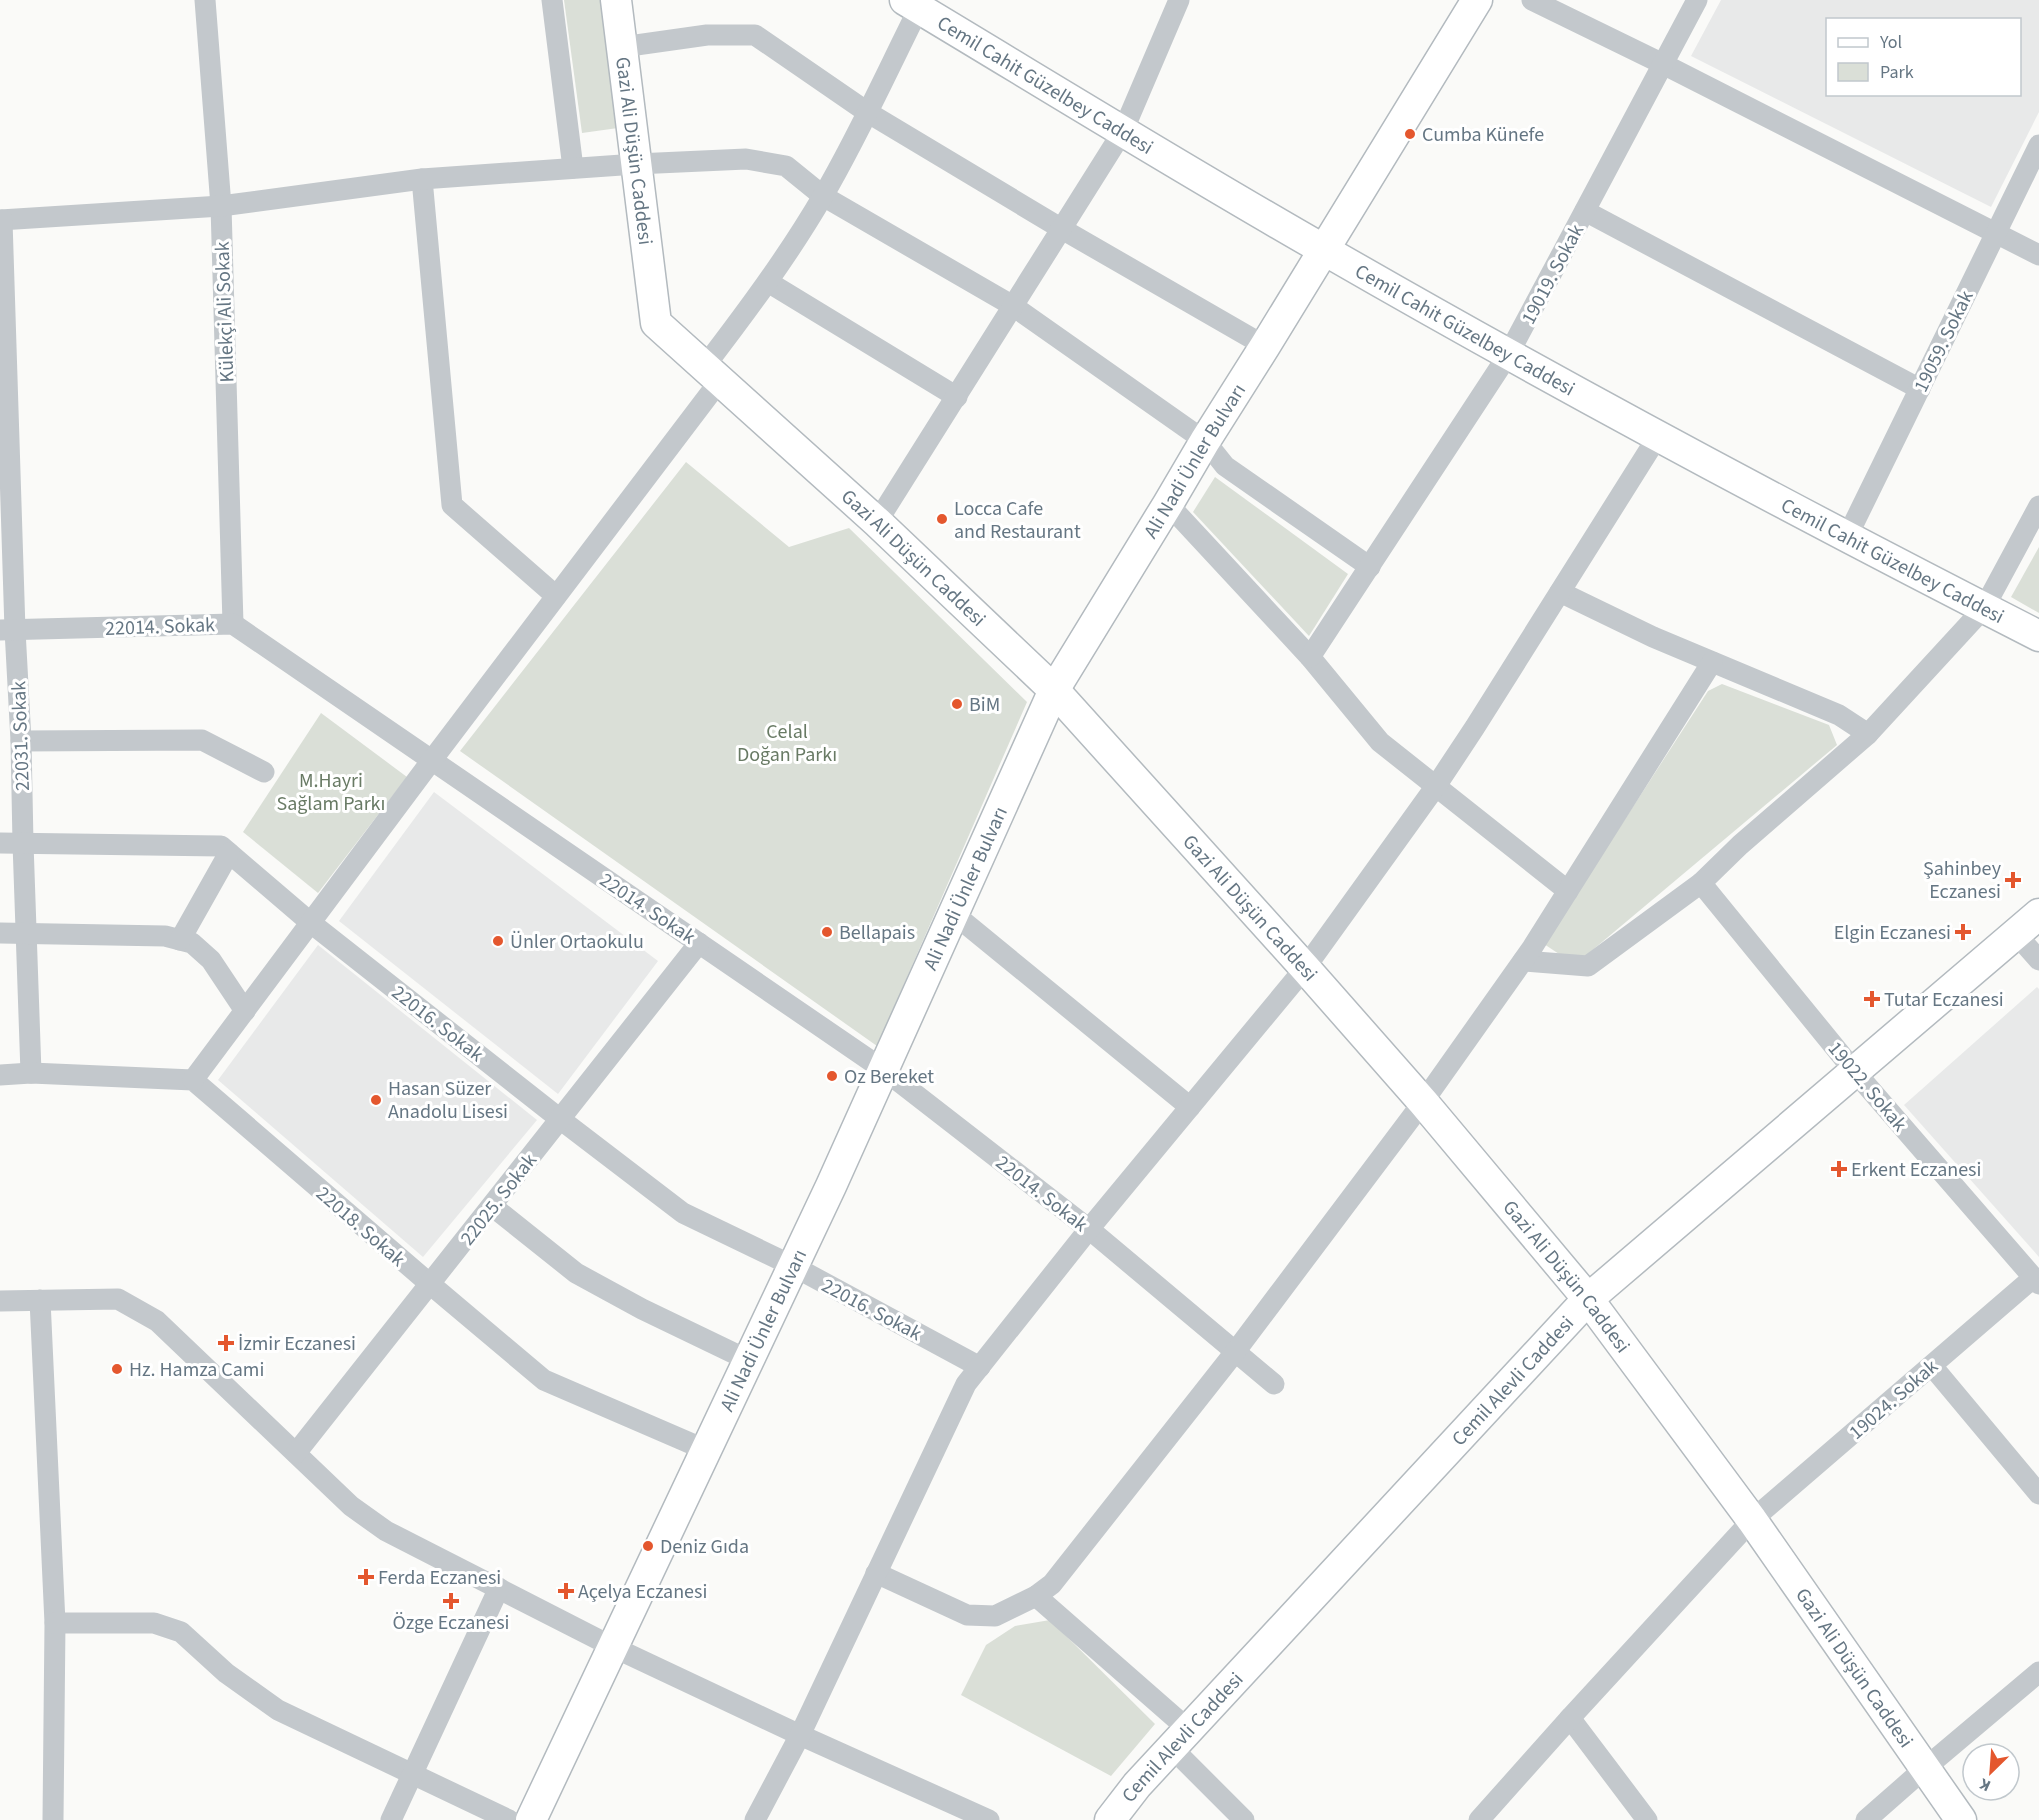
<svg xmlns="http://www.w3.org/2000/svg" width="2039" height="1820" viewBox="0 0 2039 1820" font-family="'Source Sans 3',sans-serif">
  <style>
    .built { fill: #e8e9e9; fill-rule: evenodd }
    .green { fill: #dadfd7 }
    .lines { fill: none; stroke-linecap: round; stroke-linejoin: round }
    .secondary-casing { stroke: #b3babf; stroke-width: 33 }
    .street { stroke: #c3c8cc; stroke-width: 21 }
    .secondary { stroke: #fff; stroke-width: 30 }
    .poi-dot { fill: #e4572e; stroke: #fff; stroke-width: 2 }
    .labels { text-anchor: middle; stroke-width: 6; stroke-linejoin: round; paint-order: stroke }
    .street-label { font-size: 20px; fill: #657683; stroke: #fff }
    .poi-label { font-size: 20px; fill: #657683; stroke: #fff; text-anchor: start }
    .park-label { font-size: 20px; fill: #687a64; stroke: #fff }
  </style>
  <rect width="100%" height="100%" fill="#fafaf8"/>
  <g class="built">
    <path d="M1721,0H2039V112L1991,207L1691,56ZM1828,20H2020V94H1828Z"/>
    <polygon points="434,792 658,961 558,1094 339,921"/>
    <polygon points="318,945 537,1120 423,1257 218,1080"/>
    <polygon points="2037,987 2039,989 2039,1257 1904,1105"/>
  </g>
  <g class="green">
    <polygon points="564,0 601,0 618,128 582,133"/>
    <polygon points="686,462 789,547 849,528 1027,702 877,1046 460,751"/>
    <polygon points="1215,477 1348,574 1309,636 1193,512"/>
    <polygon points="2039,547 2039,613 2011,597"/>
    <polygon points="1722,684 1829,725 1837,745 1583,958 1559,954 1544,944 1708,691"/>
    <polygon points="321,713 407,777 318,893 243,832"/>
    <polygon points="1050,1620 1155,1724 1111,1776 961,1695 986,1645 1015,1626"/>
  </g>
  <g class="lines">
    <defs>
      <g id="secondary">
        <path id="s1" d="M616,0L656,323L877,522L1054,690L1305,968L1423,1102L1588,1299L1752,1520L1961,1820"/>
        <path id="s2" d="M905,0C1045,84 1184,170 1326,251C1560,386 1798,513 2039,636"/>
        <path id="s3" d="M531,1820L831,1186L1054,690L1168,504L1205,441L1265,346L1477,0"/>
        <path id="s4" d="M1110,1820L1137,1785L1588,1299L2039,914"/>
      </g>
    </defs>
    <use href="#secondary" class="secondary-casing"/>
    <g class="street">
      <polyline points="205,0 221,206 233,624"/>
      <polyline points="552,0 573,168"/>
      <polyline points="1532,0 1663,64 2039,255"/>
      <polyline points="622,47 707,35 755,35 867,112 1062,229 1265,346"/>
      <polyline points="422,179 452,505 556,596"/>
      <polyline points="1585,211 1920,389"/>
      <polyline points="0,220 221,206 422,179 636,164 746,159 786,166 823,196 1013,306 1205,441 1225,466 1370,567"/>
      <polyline points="2,220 15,630 21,741 23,843 31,1073"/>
      <polyline points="768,282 957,397"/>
      <path d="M705,366C747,311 788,256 823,196C860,133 890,65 923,0"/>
      <polyline points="1168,504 1310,657 1380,742 1568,891"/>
      <polyline points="877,522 1123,131 1179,0"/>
      <polyline points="1847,537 2039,145"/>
      <polyline points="1560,592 1653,637 1839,715 1868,734"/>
      <polyline points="0,630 233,624 884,1070 1089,1229 1274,1384"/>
      <polyline points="1310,657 1508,355 1697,0"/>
      <polyline points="21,741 202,740 264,772"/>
      <polyline points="0,843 221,846 311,923 560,1119 683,1213 793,1266 980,1367"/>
      <polyline points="1701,883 1855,1072 2039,1284"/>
      <polyline points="954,914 1190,1107"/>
      <polyline points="0,933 165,936 192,943 211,960 245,1011"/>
      <polyline points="2016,934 2039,960"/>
      <polyline points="180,940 229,853"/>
      <polyline points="1523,961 1588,966 1701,883 1740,845 1868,734 1984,608 2039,506"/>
      <polyline points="0,1075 31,1073 193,1080 430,1284 544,1380 706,1450"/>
      <polyline points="193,1080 432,760 721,379"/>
      <polyline points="492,1206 576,1273 642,1309 750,1361"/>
      <polyline points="40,1300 55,1623 53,1820"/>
      <polyline points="0,1301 118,1299 157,1321 351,1506 386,1531 613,1647 800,1735 989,1820"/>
      <polyline points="1932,1366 2039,1494"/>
      <polyline points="296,1453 699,943"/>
      <polyline points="876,1573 967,1615 995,1616 1036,1596 1052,1584 1235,1352 1423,1102 1532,948 1712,662"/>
      <polyline points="1036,1596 1189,1730"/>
      <polyline points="55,1623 154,1623 181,1632 226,1673 278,1710 509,1820"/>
      <polyline points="1570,1718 1647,1820"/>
      <polyline points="1172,1748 1244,1820"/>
      <polyline points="391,1820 499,1588"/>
      <polyline points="755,1820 800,1735 966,1384 1089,1229 1305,968 1436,786 1475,727 1658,436"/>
      <polyline points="1479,1820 1570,1718 1752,1520 2033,1278"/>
      <polyline points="1866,1820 1924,1769 2039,1672"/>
    </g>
    <use href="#secondary" class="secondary"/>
  </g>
  <g class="poi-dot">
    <circle cx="1410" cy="134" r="6"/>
    <circle cx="942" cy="519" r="6"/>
    <circle cx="957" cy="704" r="6"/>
    <path d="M2010 871h6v6h6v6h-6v6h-6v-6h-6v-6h6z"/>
    <circle cx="827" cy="932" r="6"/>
    <path d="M1960 923h6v6h6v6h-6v6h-6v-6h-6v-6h6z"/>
    <circle cx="498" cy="941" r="6"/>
    <path d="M1869 990h6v6h6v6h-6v6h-6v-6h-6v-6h6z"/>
    <circle cx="832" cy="1076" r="6"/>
    <circle cx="376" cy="1100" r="6"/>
    <path d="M1836 1160h6v6h6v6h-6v6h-6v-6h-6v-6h6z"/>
    <path d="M223 1334h6v6h6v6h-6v6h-6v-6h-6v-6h6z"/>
    <circle cx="117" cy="1369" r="6"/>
    <circle cx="648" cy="1546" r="6"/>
    <path d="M363 1568h6v6h6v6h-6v6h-6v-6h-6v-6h6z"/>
    <path d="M563 1582h6v6h6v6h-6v6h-6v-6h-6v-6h6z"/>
    <path d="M448 1592h6v6h6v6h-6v6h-6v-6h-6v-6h6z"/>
  </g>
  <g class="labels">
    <g class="street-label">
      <text dy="7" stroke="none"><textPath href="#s2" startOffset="164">Cemil Cahit Güzelbey Caddesi</textPath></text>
      <text dy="7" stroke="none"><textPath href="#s1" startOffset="152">Gazi Ali Düşün Caddesi</textPath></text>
      <text transform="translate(1552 274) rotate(-62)" y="7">19019. Sokak</text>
      <text transform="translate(224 312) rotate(-92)" y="7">Külekçi Ali Sokak</text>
      <text dy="7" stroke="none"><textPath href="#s2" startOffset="650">Cemil Cahit Güzelbey Caddesi</textPath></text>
      <text transform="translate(1943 341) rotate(-64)" y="7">19059. Sokak</text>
      <text dy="7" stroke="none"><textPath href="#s3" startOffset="1514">Ali Nadi Ünler Bulvarı</textPath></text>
      <text dy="7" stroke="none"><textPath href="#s1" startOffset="674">Gazi Ali Düşün Caddesi</textPath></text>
      <text dy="7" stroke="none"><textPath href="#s2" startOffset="1136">Cemil Cahit Güzelbey Caddesi</textPath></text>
      <text transform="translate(160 626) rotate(-2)" y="7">22014. Sokak</text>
      <text transform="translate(20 736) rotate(-92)" y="7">22031. Sokak</text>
      <text dy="7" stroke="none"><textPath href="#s3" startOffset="1028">Ali Nadi Ünler Bulvarı</textPath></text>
      <text dy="7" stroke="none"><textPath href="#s1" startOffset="1160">Gazi Ali Düşün Caddesi</textPath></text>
      <text transform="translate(648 908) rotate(34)" y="7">22014. Sokak</text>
      <text transform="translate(438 1023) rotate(38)" y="7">22016. Sokak</text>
      <text transform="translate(1868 1086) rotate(50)" y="7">19022. Sokak</text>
      <text transform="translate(1042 1193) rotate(38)" y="7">22014. Sokak</text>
      <text transform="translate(498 1199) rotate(-52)" y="7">22025. Sokak</text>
      <text transform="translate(361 1226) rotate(41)" y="7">22018. Sokak</text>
      <text dy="7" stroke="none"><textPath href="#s1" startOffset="1646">Gazi Ali Düşün Caddesi</textPath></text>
      <text transform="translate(872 1309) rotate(28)" y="7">22016. Sokak</text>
      <text dy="7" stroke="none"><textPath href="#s3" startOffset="542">Ali Nadi Ünler Bulvarı</textPath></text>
      <text dy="7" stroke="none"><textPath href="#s4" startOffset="596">Cemil Alevli Caddesi</textPath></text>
      <text transform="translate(1893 1399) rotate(-41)" y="7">19024. Sokak</text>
      <text dy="7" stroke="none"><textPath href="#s1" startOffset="2132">Gazi Ali Düşün Caddesi</textPath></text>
      <text dy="7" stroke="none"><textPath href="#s4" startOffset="110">Cemil Alevli Caddesi</textPath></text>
    </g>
    <g class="poi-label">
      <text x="1422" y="141">Cumba Künefe</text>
      <text x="954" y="515">Locca Cafe<tspan x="954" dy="23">and Restaurant</tspan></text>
      <text x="969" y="711">BiM</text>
      <text x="2001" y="875" text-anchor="end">Şahinbey<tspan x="2001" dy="23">Eczanesi</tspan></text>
      <text x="839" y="939">Bellapais</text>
      <text x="1951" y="939" text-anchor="end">Elgin Eczanesi</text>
      <text x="510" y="948">Ünler Ortaokulu</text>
      <text x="1884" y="1006">Tutar Eczanesi</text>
      <text x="844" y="1083">Oz Bereket</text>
      <text x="388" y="1095">Hasan Süzer<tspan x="388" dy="23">Anadolu Lisesi</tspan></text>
      <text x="1851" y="1176">Erkent Eczanesi</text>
      <text x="238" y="1350">İzmir Eczanesi</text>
      <text x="129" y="1376">Hz. Hamza Cami</text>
      <text x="660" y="1553">Deniz Gıda</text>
      <text x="378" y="1584">Ferda Eczanesi</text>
      <text x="578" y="1598">Açelya Eczanesi</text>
      <text x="451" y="1629" text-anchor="middle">Özge Eczanesi</text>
    </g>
    <g class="park-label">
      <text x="787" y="738">Celal<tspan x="787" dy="23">Doğan Parkı</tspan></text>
      <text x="331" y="787">M.Hayri<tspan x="331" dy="23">Sağlam Parkı</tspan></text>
    </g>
  </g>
  <rect x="1826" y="18" width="195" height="78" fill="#ffffff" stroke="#c1c8cd" stroke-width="1.5"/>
  <rect x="1838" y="38" width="30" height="9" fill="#ffffff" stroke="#c1c8cd" stroke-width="1.5"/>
  <text x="1880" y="48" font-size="18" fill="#657683">Yol</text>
  <rect x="1838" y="63" width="30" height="18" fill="#dadfd7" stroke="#c1c8cd" stroke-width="1.5"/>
  <text x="1880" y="78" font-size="18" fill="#657683">Park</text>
  <g transform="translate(1991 1772) rotate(205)"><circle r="28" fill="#ffffff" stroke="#c1c8cd" stroke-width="1.5"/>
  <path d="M0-4.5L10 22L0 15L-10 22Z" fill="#e4572e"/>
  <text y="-9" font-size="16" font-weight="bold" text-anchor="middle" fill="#657683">K</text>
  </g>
</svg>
